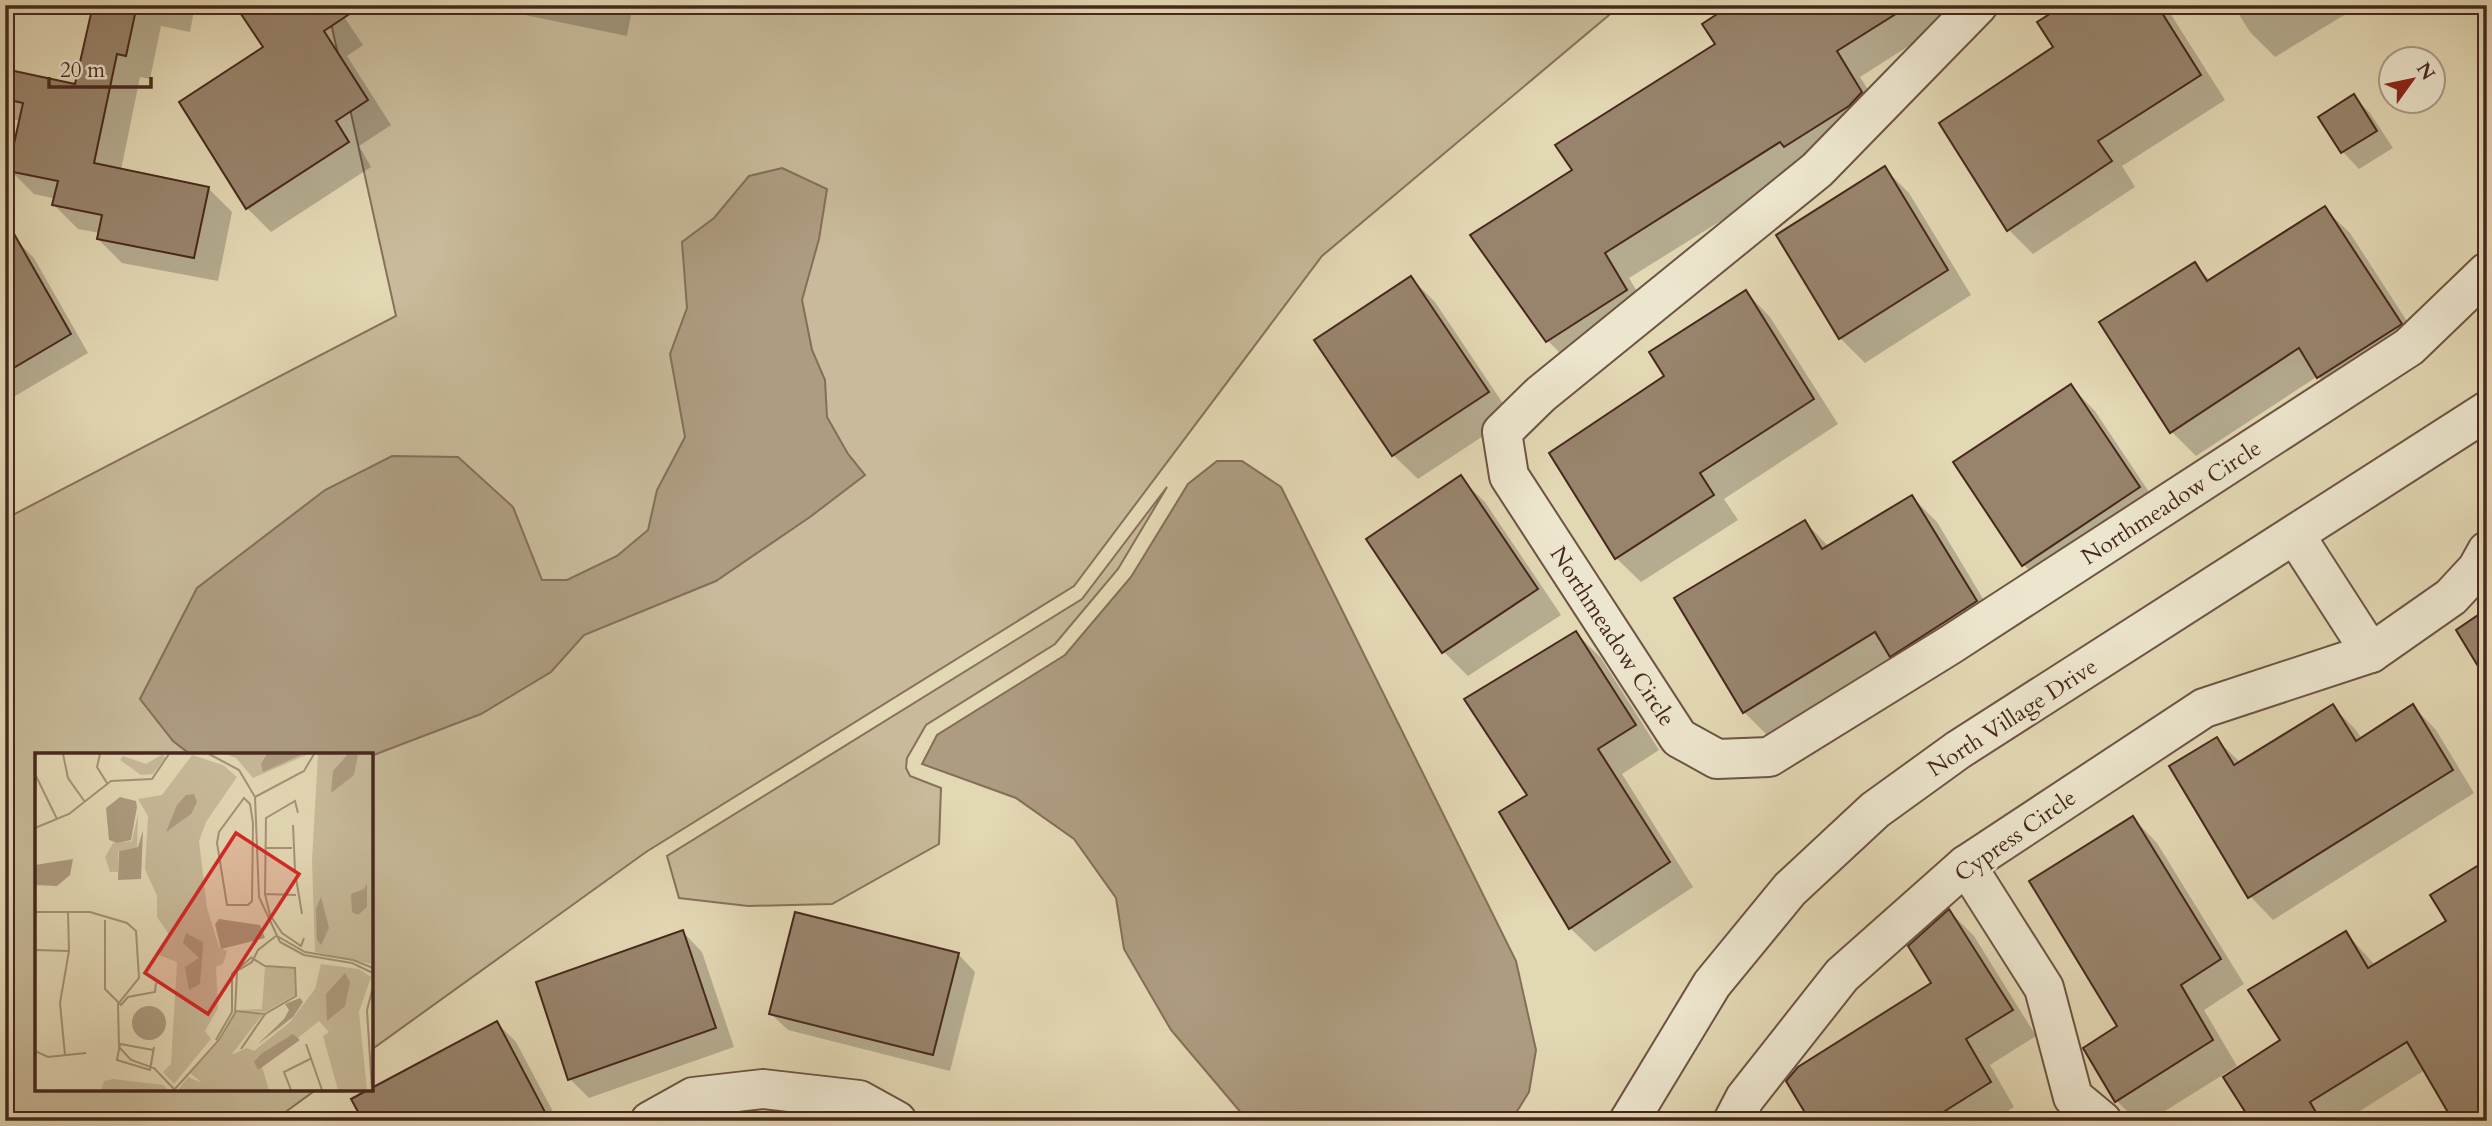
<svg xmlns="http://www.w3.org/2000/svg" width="2492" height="1126" viewBox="0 0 2492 1126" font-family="Cardo,serif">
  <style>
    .green { fill: #c8ba9a; stroke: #88715c; stroke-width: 2 }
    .water { fill: #ae9c81; stroke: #856e59; stroke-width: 2 }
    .shadow { fill: #0003 }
    .building { fill: #98846c; stroke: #47281d; stroke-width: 2 }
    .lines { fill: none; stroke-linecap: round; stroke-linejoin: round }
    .minor-casing { stroke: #6e5443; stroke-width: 42 }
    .minor { stroke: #ede6ce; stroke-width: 38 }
    .labels { text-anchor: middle; stroke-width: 5; stroke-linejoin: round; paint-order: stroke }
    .street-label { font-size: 23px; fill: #47281d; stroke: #ede6ce }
    .inset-road { fill: none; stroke: #a59278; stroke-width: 2 }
    .view { fill: #d62828; fill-opacity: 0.15; stroke: #d62828; stroke-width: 3.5 }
    .inset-edge { fill: none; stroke: #47281d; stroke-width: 3.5 }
  </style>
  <rect width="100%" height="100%" fill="#e3d8b4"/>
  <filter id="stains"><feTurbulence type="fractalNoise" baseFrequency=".00286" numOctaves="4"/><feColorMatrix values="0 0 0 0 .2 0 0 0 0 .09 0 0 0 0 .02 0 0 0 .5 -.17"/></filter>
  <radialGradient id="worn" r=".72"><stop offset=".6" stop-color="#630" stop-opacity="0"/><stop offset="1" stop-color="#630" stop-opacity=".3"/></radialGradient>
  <g class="green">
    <polygon points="327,5 641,5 665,11 668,5 1621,5 1322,256 1074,586 646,852 371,1050 371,755 37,755 37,1089 317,1089 273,1121 5,1121 5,519 396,316"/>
    <polygon points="1167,487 1118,569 1055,644 926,725 907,758 906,768 910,776 941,788 939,844 832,904 748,906 679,898 667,856 1082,599"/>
  </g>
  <g class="water">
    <polygon points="782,168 827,189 819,239 802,300 812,350 825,380 827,417 848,454 865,475 810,517 716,581 584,635 551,672 481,714 371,756 191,755 173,741 140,699 197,588 325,490 392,456 458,457 513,507 542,580 567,580 617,556 648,530 657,490 685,437 670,354 687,308 682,242 714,218 749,176"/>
    <polygon points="1217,461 1242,461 1281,487 1516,961 1536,1050 1529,1092 1511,1121 1248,1121 1171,1030 1124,949 1116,898 1074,839 1016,798 922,764 937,735 1065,655 1131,577 1188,484"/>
  </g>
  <g class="shadow">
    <polygon points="69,5 195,5 190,32 161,26 150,79 140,77 121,170 208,188 232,212 218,281 122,263 98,239 100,233 78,229 54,205 56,199 34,194 10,170 21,121 5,117 5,71 77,86 93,12 72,8"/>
    <polygon points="336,5 363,45 347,56 391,125 359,146 371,167 271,232 247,208 265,48"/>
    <polygon points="500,5 633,5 627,36 506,11"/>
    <polygon points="1735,5 1973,5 1860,77 1886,118 1629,278 1651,315 1572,365 1548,341 1574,171 1718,44"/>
    <polygon points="2067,5 2165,5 2225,100 2122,166 2135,187 2033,254 2009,230"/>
    <polygon points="2233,5 2361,5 2275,57 2250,32"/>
    <polygon points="2487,80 2487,94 2480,84"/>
    <polygon points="2353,96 2370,113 2393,148 2359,169 2343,152 2320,118"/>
    <polygon points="1885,169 1909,193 1971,295 1865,363 1840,338"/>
    <polygon points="2325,209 2350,233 2425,349 2343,401 2318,376 2196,456 2172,432 2194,264 2211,281"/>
    <polygon points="16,240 34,258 88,353 5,402 5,247"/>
    <polygon points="1411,278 1435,302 1512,417 1418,479 1393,455"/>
    <polygon points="1746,292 1770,317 1838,424 1724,499 1738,520 1641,582 1616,558 1666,377"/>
    <polygon points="2071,386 2095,411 2163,513 2048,589 2024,565"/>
    <polygon points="1460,478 1485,502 1561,615 1468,676 1444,652"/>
    <polygon points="1912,497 1937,522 2000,627 1769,737 1744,712 1805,522 1829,547"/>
    <polygon points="1576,633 1601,658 1659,750 1622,774 1693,887 1595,952 1570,928 1529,795"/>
    <polygon points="2413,706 2436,730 2474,793 2273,920 2250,896 2216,739 2240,762 2333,707 2356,730 2362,739"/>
    <polygon points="2133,818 2157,843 2244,984 2204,1010 2237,1066 2149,1121 2137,1121 2117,1101 2086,1049 2120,1027"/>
    <polygon points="1949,911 1974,936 2036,1036 1990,1065 2014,1107 1992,1121 1812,1121 1933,983"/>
    <polygon points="797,914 959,955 975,972 950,1071 788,1030 771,1014"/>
    <polygon points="2448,922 2425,1070 2344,1121 2254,1121 2283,1040 2346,933 2375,965"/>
    <polygon points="683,932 702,952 734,1047 589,1098 570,1079"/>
    <polygon points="497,1023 516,1042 558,1121 365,1121"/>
    <polygon points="2059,1116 2065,1121 2051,1121"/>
  </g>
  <g class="building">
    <polygon points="93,5 137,5 126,56 117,54 94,163 209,187 194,258 97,239 102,215 52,205 58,181 8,171 23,103 5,99 5,69 75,84"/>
    <polygon points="235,5 363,5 324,31 368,100 336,121 349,142 246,209 179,102 263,47"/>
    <polygon points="1731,5 1910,5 1837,51 1862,92 1849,106 1784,147 1780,142 1605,253 1627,290 1546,342 1470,235 1572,170 1555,145 1715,44 1702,24"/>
    <polygon points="2064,5 2157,5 2201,75 2098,141 2112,161 2007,231 1939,123 2053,47 2037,22"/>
    <polygon points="2354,94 2377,131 2341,153 2318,117"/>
    <polygon points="1885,166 1948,270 1839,339 1776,235"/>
    <polygon points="2325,206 2402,324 2317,378 2299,348 2170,433 2099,322 2195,262 2207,281"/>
    <polygon points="5,218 71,334 5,373"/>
    <polygon points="1411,276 1489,392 1392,456 1314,340"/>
    <polygon points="1746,290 1814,399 1700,473 1714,495 1615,559 1549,453 1664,376 1649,352"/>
    <polygon points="2071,384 2140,487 2022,566 1953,462"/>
    <polygon points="1461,475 1538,589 1442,653 1366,539"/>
    <polygon points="1912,495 1977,601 1890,657 1875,632 1743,713 1674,598 1805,520 1822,549"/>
    <polygon points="2487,609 2487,681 2456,630"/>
    <polygon points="1576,631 1636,725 1598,749 1670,862 1569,929 1499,812 1527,795 1464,699"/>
    <polygon points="2333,704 2356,741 2413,704 2453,770 2248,898 2169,766 2217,737 2234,765"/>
    <polygon points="2133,816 2221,959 2181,985 2213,1040 2115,1102 2083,1048 2117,1026 2029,881"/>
    <polygon points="2487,860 2487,1121 2453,1121 2407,1042 2310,1102 2321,1121 2251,1121 2223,1077 2280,1040 2248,990 2346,931 2368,968 2446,921 2430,895"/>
    <polygon points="1949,909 2013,1010 1966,1039 1991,1082 1929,1121 1810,1121 1786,1081 1798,1067 1931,983 1908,946"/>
    <polygon points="795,912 959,953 933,1055 769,1014"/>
    <polygon points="683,930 716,1028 568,1080 536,982"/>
    <polygon points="497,1021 545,1112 528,1121 363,1121 351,1099"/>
  </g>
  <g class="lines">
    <defs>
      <g id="minor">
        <polyline points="1978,5 1817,170 1541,394 1502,432 1509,476 1679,738 1717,759 1769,757 1950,645 2409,347 2487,272"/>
        <polyline points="2295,535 2371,653"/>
        <polyline points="1966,865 2044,988 2073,1097 2102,1121"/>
        <polyline points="650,1121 693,1097 763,1089 859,1100 897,1121"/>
        <polyline points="1629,1121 1712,984 1790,889 1875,810 1958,750 2487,411"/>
        <polyline points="1733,1121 1745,1098 1842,975 1966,865 2204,708 2371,653 2451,597 2477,569 2487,551"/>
      </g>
    </defs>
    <use href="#minor" class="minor-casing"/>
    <use href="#minor" class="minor"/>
  </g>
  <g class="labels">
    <g class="street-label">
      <text transform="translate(2171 502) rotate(-33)" y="8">Northmeadow Circle</text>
      <text transform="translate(1613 636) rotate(57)" y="8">Northmeadow Circle</text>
      <text transform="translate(2012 717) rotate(-33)" y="8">North Village Drive</text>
      <text transform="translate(2015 835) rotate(-35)" y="8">Cypress Circle</text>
    </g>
  </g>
  <g transform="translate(35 753)">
    <rect width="338" height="338" fill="#e3d8b4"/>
    <path d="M128,1L130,5L118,21L106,22L85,7L88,3L111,11ZM191,1H274L218,25L201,5ZM283,1H338L336,211L280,199L277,107ZM157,2L188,12L202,24L171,69L164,88L172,155L184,194L192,198L188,211L181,214L183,255L170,278L176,286L139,331L128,319L136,311L142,209L121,201L135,183L122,164V143L110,116L113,63L103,46L127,42ZM103,61L102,94L83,98V119H75L70,104L78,90L97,88ZM286,211L324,216L336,224L324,259L332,337H303L288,283L294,279L284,268L227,314L234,337H143L153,324L167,330L155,320L185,288L201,259L228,261L196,302L212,295L219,298L255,269L280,236ZM230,214L259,216L260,242L230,259L201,257L227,256ZM78,326L128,332L133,337H66L69,328Z" fill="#c8ba9a"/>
    <path d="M232,1H268L228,19L226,11ZM313,1L323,2L319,22L296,40L298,18ZM159,41L162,49L156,61L131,79L142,52L151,42ZM85,44L101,48L102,54L96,87L82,90L74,87L71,55ZM108,77L106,126L83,127L84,98L103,94ZM38,106L35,122L22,133L0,132V112ZM332,130V154L323,162L317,159L316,141L329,136ZM286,144L294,175L286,192L282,187L281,156ZM184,166L225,172L230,185L186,196L180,171ZM151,180L168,189V193L165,231L154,237L150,214L164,205L148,190ZM310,220L315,229L310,253L292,268L291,241ZM265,245L268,249L258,264L222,292L249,266L254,257L250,251ZM97 270a17 17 0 1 1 34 0a17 17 0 1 1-34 0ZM258,281L265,287L223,317L219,309L226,301Z" fill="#ae9c81"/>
    <path class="inset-road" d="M28,1L33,25L50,49M65,1L62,14L72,30M174,1L204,17L220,44L224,144L245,189L269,202L317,210L338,220M0,21L22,66M220,44L269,18L279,1M209,45L215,51L218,70L217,148L213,152H192L182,90L184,79ZM263,60L260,48L231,65L230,141L235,162L247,180L266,193L269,185M258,72L260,117M0,75L34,61L76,28L117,26L134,1M230,95H257M261,125L267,161M230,141L261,142M0,159H55L92,170L101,178L104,225L83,251L84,294L96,307L119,315L139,336M70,167V236L86,252L93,244L120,239L121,230M242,183L270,199L318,207L338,215M0,197L34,198M200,258L230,261M181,287L197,259V221L217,204M271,291L287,337M206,296L230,261L261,243L260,215L230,213L217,205M118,297L85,291L82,307L115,317L119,294M0,298L13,304L51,300M30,302L25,250L34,198L33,158M139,337L184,287L200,260L202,218L217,209L223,197L241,183M256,337L249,319L277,305M337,337L332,257L338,234"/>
    <path class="view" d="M201,80L264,121L173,261L110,220Z"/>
    <rect width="338" height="338" class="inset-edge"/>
  </g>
  <rect width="2492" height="1126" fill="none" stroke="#e3d8b4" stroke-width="28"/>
  <rect x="7" y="7" width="2478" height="1112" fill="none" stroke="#47281d" stroke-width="3.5"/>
  <rect x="14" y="14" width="2464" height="1098" fill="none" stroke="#47281d" stroke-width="2"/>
  <g transform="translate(2412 80) rotate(57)"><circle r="33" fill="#ede6ce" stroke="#ab9a87" stroke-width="2"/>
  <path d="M0-5L12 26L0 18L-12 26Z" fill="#8f2418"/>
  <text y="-10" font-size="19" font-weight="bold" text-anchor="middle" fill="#47281d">N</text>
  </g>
  <path d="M49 77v10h102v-10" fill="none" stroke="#47281d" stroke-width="3.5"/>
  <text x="60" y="77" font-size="21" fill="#47281d" stroke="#ede6ce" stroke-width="5" paint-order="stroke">20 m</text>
  <rect width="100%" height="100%" filter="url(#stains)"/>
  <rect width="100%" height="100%" fill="url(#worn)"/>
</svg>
